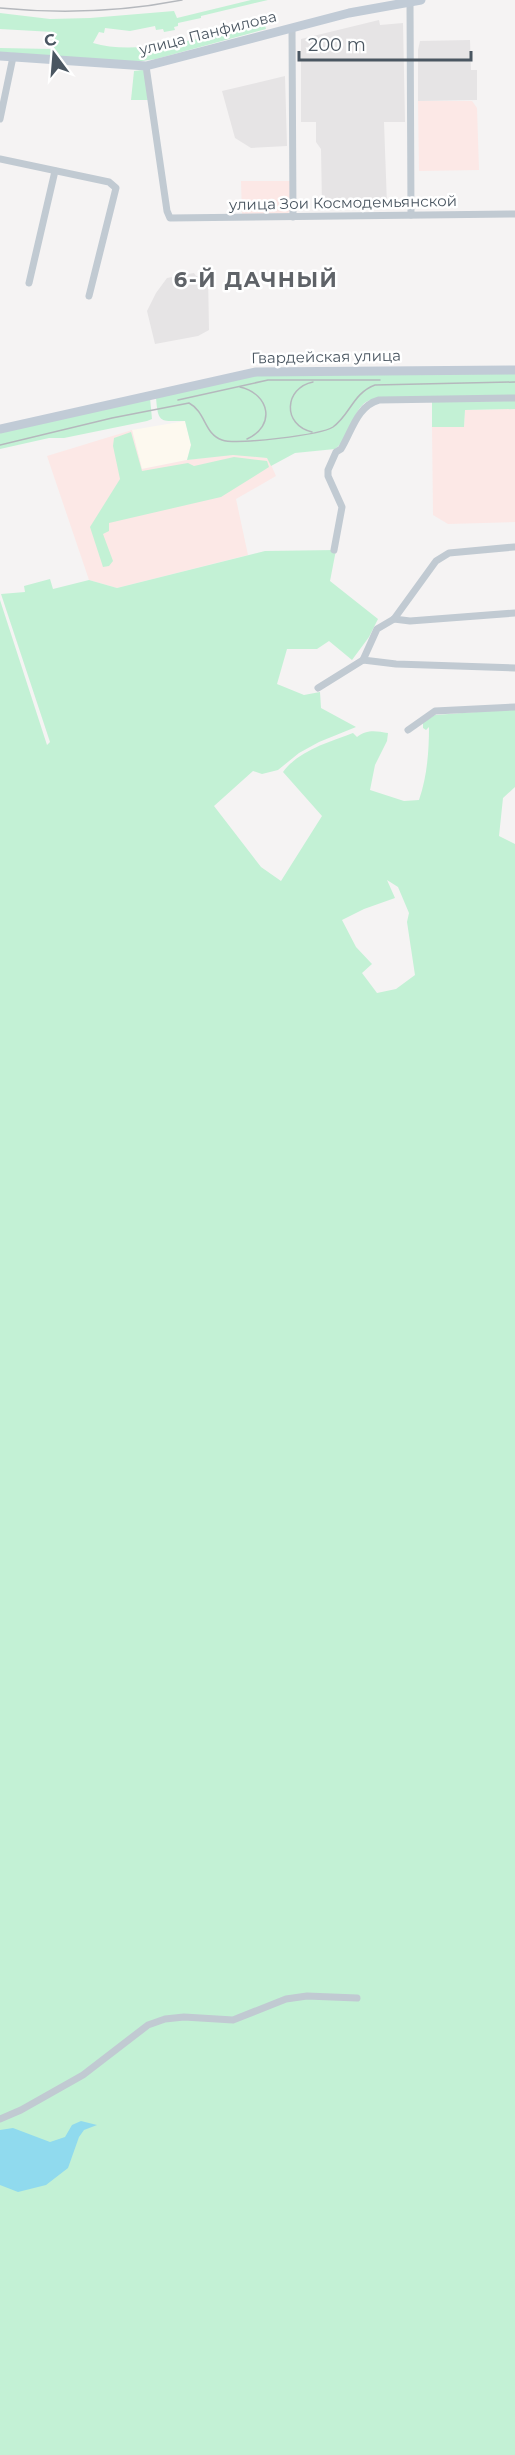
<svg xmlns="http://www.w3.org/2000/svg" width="515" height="2455" viewBox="0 0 515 2455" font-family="Montserrat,sans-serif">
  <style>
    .commercial { fill: #fdf9ef }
    .education { fill: #e6e4e5 }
    .medical { fill: #fce8e6 }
    .green { fill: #c3f1d5; fill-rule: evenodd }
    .water { fill: #90daee }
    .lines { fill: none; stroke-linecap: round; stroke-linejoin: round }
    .street { stroke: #c1cad2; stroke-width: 7 }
    .secondary { stroke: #c1cbd6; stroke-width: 9 }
    .tram { stroke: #b5b8bd; stroke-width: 1.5 }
    .rail { stroke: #b5b8bd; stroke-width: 1.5 }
    .labels { text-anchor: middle; stroke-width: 5; stroke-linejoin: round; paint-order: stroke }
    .street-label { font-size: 15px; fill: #4a5661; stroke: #fff }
    .district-label { font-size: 21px; font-weight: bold; letter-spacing: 1.5px; fill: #5f6368; stroke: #fff }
  </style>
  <rect width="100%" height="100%" fill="#f5f3f3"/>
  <polygon class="commercial" points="185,421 191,445 187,460 142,469 132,430"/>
  <g class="education">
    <polygon points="379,20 380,25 403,23 405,122 384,122 387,205 322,205 321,149 316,142 316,122 301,122 301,39"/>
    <polygon points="470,40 471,70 477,70 477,100 418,101 418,50 420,41"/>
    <polygon points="285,76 287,146 251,148 235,138 222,91"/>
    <polygon points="194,273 196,276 208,274 209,330 198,336 155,344 147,311 156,293 167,278"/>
  </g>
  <g class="medical">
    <polygon points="418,101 472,101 477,108 479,170 419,171"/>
    <polygon points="241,181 290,181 291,210 288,213 242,214"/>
    <polygon points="515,409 515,522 448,524 433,515 432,427 464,427 465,410"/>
    <polygon points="132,430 142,469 187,460 233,454 268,458 276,476 236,499 248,555 117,588 89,580 47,456"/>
  </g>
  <g class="green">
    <path d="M251,0H268L201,16V18L178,23V26L174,27L175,30L164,32L163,29L156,30L155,26L130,31L105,28L104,33L99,32L93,43C138,57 219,35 264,21L266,29L156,59L135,62L0,52V48L52,49L53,32L0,29V13L50,19L90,18L174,11L177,18Z"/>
    <polygon points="143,70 145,73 148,100 131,100 134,71"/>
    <path d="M515,373V396L370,400C352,407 352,436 335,449L295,453L271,466L267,458L233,455L187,460L191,445L185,421C160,421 158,424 156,397L254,376Z"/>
    <polygon points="150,398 152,419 147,421 64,438 49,438 0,449 0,432"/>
    <polygon points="515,401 515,409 465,410 464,427 432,427 432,402"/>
    <polygon points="131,432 142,471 188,463 194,466 234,457 267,461 269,467 221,497 109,523 109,531 103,534 113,561 109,566 103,567 90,527 120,479 113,446 114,438"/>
    <path d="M336,550L330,581L378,619L369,637L352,660L329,641L317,649H287L277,684L304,695L320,692L321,708L356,727L319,742L299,753L278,770L262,774L253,771L214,806L261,867L281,881L322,816L283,772C298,751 329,742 353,733L357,737C367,729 376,731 388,733L387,741L375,765L370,790L404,801L419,800C427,777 429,752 429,727L426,730L423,728V722L435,715L515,709V787L503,798L499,836L515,844V2455H0V600L47,745L50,742L1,594L25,592L24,586L50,579L53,589L89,580L117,588L265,551ZM387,880L398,887L409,913L407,922L415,975L396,989L377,993L362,973L372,964L356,947L342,920L364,909L395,898Z"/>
  </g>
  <polygon class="water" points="81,2121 97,2125 84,2130 79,2137 68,2168 46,2185 18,2192 0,2185 0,2130 13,2128 50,2142 65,2137 72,2125"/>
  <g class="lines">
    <g class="street">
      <polyline points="410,2 411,215"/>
      <polyline points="292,28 293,217"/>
      <polyline points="146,66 167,211 170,218 515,214"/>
      <polyline points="0,119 13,57"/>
      <polyline points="0,159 109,182 116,188 89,296"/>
      <polyline points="29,283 55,171"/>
      <path d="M334,550L342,507L328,476V470L336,452L341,449C352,431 357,406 379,400L515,398"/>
      <polyline points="394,619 410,621 515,613"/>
      <polyline points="363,660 377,629 394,619 436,561 449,553 514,547"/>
      <polyline points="318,688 363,660 396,664 515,668"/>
      <polyline points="408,730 435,711 515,707"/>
      <polyline points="0,2119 21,2110 83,2075 148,2025 165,2019 184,2017 233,2020 286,1999 307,1996 357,1998"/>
    </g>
    <g class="secondary">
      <polyline points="0,56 146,66 349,13 421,0"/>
      <polyline points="0,429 256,372 515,370"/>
    </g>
    <g class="tram">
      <path d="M240,387C270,394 276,426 247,439"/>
      <polyline points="178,400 268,380 380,380"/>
      <path d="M312,432C282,425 284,388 313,382"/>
      <path d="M0,445L112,418L189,403C206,412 204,434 222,440C236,445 321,435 333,427C350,415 353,393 375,385L515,382"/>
    </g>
    <path class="rail" d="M0,8C61,14 121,12 182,0"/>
  </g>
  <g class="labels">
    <g class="street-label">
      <text transform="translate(208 33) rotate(-14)" y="5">улица Панфилова</text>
      <text transform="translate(343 203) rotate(-1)" y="5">улица Зои Космодемьянской</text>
      <text transform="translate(326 357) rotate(-1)" y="5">Гвардейская улица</text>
    </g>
    <g class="district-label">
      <text x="256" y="287">6-Й ДАЧНЫЙ</text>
    </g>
  </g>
  <g transform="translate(54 54) rotate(344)" stroke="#ffffff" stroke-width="4.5" paint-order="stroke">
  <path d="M0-4.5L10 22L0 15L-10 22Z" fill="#4a5661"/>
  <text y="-9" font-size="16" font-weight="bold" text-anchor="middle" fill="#4a5661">С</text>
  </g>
  <path d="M299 51v9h172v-9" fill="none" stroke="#4a5661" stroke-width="3"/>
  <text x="308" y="51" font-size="18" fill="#4a5661" stroke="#ffffff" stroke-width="4.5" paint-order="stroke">200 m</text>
</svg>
